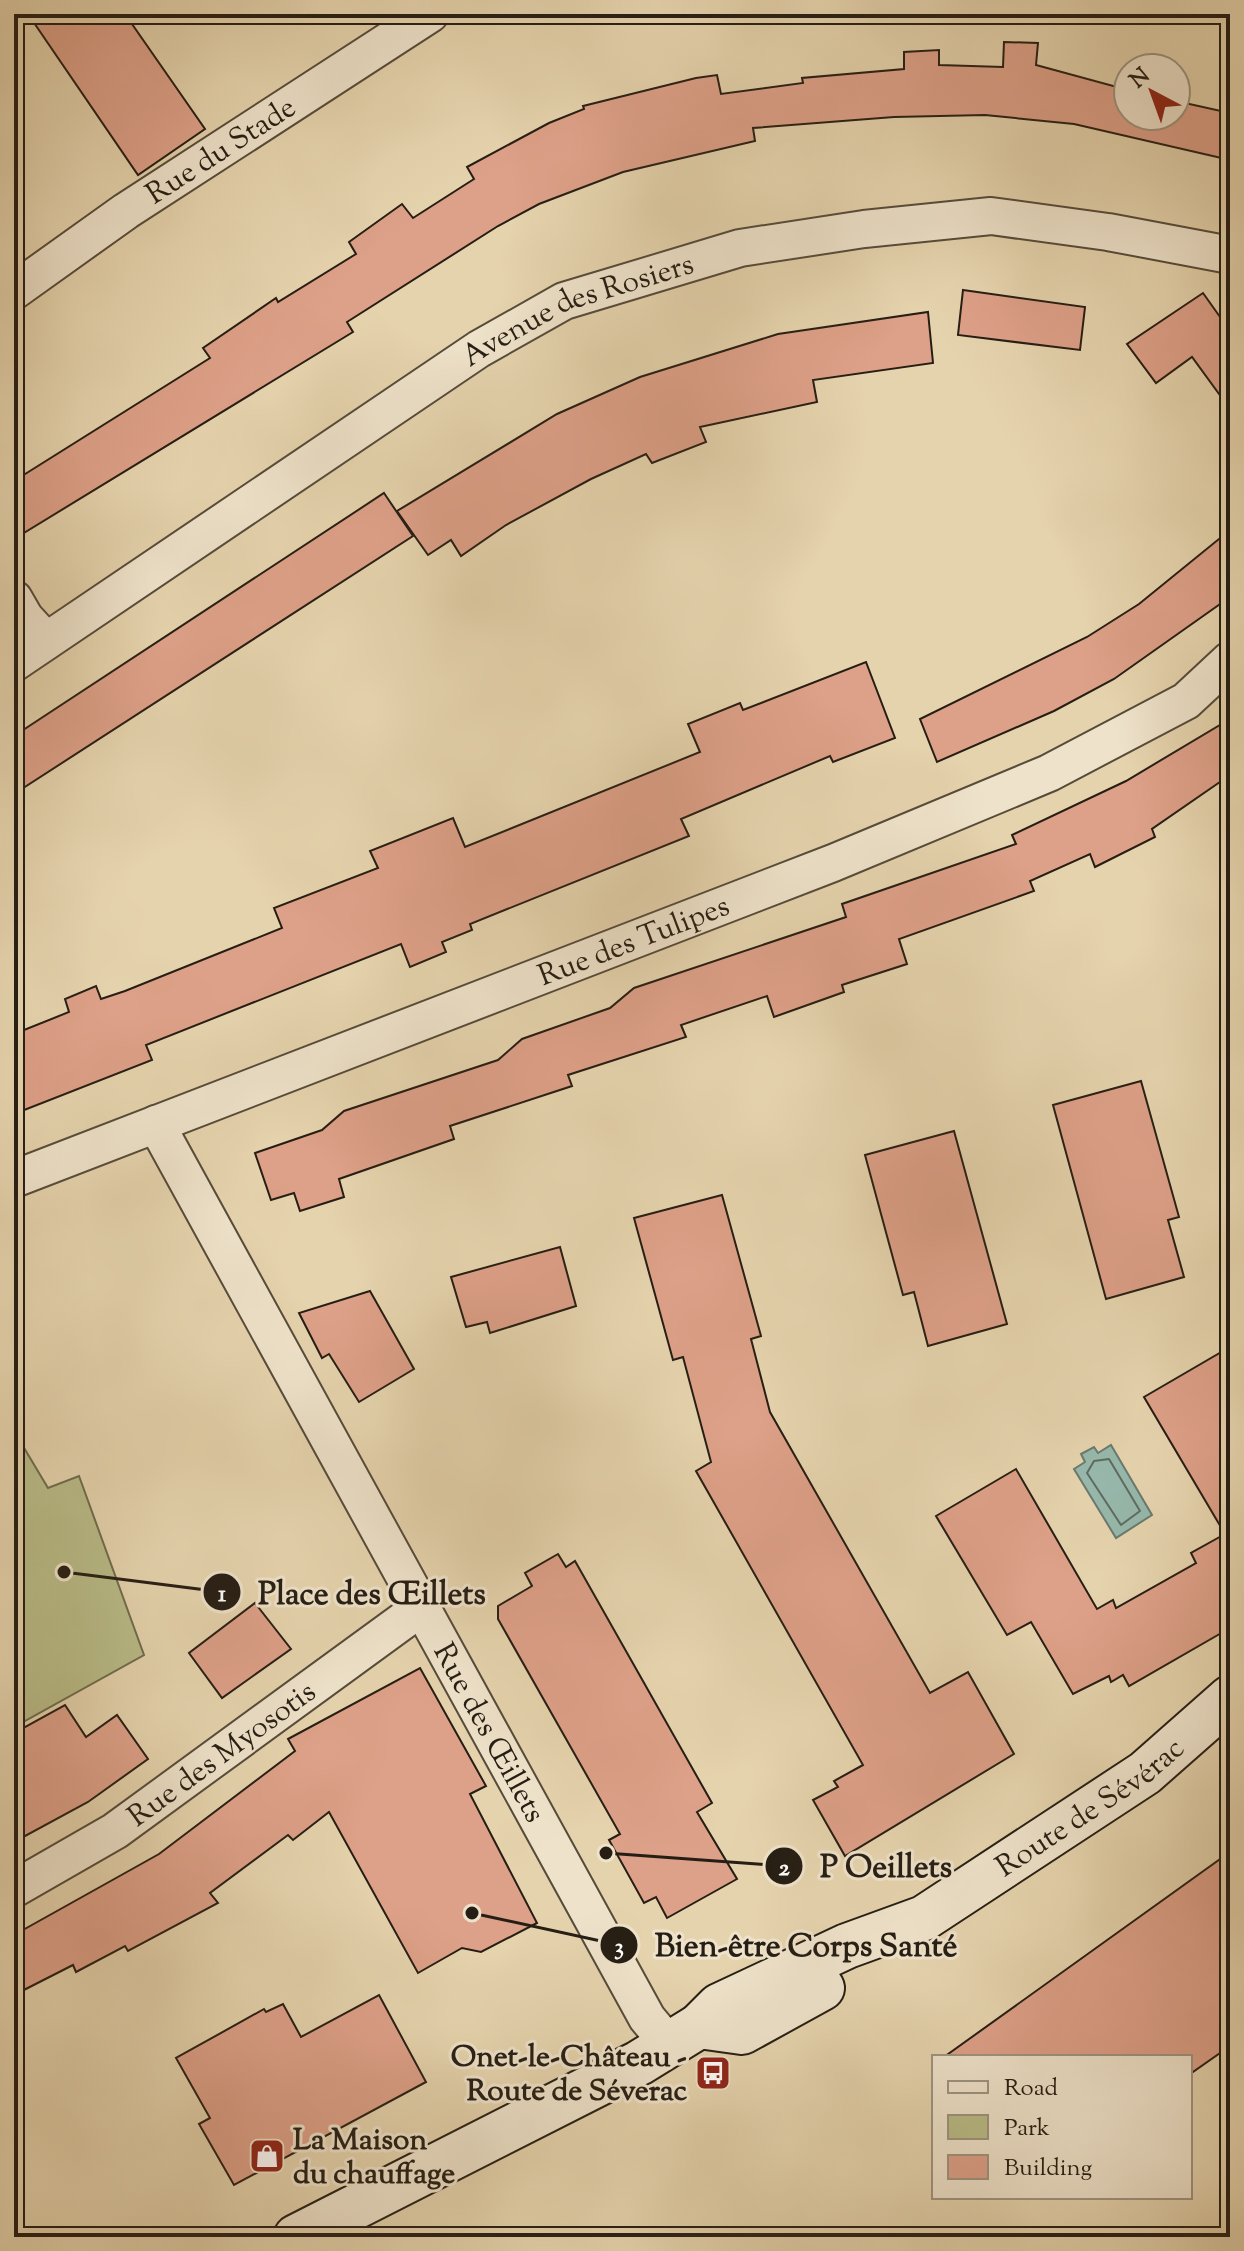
<svg xmlns="http://www.w3.org/2000/svg" width="1244" height="2251" viewBox="0 0 1244 2251" font-family="'Sorts Mill Goudy',serif">
  <style>
    .green { fill: #b8bb87; stroke: #6f6c4e; stroke-width: 2 }
    .water { fill: #96b8ab; stroke: #697a6f; stroke-width: 2 }
    .lines { fill: none; stroke-linecap: round; stroke-linejoin: round }
    .shore { stroke: #5e6b60; stroke-width: 2 }
    .building { fill: #dda088; stroke: #261e14; stroke-width: 2 }
    .minor-casing { stroke: #564b3a; stroke-width: 40 }
    .secondary-casing { stroke: #261e14; stroke-width: 48 }
    .minor { stroke: #eee2ca; stroke-width: 36 }
    .secondary { stroke: #eee2ca; stroke-width: 44 }
    .labels { text-anchor: middle; stroke-width: 6; stroke-linejoin: round; paint-order: stroke }
    .street-label { font-size: 30px; fill: #261e14; stroke: #eee2ca }
    .poi-label { font-size: 30px; font-weight: bold; fill: #261e14; stroke: #eee2ca; text-anchor: end }
    .leader { fill: none; stroke: #261e14; stroke-width: 3 }
    .callout-dot { fill: #261e14; stroke: #eee2ca; stroke-width: 3 }
    .mark-label { font-size: 24px; text-anchor: middle; font-weight: bold; fill: #fff }
    .callout-label { font-size: 32px; text-anchor: middle; font-weight: bold; fill: #261e14; stroke: #eee2ca; stroke-width: 6; stroke-linejoin: round; paint-order: stroke }
  </style>
  <rect width="100%" height="100%" fill="#e5d3ad"/>
  <filter id="stains"><feTurbulence type="fractalNoise" baseFrequency=".0025" numOctaves="4"/><feColorMatrix values="0 0 0 0 .2 0 0 0 0 .09 0 0 0 0 .02 0 0 0 .5 -.17"/></filter>
  <radialGradient id="worn" r=".72"><stop offset=".6" stop-color="#630" stop-opacity="0"/><stop offset="1" stop-color="#630" stop-opacity=".3"/></radialGradient>
  <polygon class="green" points="14,1431 48,1488 79,1476 144,1655 14,1727"/>
  <polygon class="water" points="1111,1445 1152,1515 1116,1538 1074,1469 1085,1462 1081,1454 1094,1447 1098,1453"/>
  <g class="lines">
    <polygon class="shore" points="1109,1459 1140,1511 1121,1525 1087,1473 1094,1461"/>
  </g>
  <g class="building">
    <polygon points="28,14 125,14 205,129 138,175"/>
    <polygon points="1004,42 1038,43 1036,65 1128,90 1128,116 1176,116 1176,101 1230,113 1230,160 1074,124 985,115 894,117 753,128 755,141 623,172 539,204 498,226 347,322 353,332 14,539 14,481 210,358 203,348 276,298 278,302 356,254 349,242 402,204 413,218 474,179 467,167 549,123 584,109 583,106 696,78 717,75 721,94 803,83 802,78 904,69 904,52 939,50 939,65 1003,67"/>
    <polygon points="963,290 1085,307 1080,350 958,335"/>
    <polygon points="1203,293 1230,331 1230,409 1192,357 1156,383 1127,344"/>
    <polygon points="928,312 933,363 813,380 817,402 700,427 706,442 652,463 646,454 591,479 506,525 461,556 451,540 428,555 397,511 557,414 640,377 778,334"/>
    <polygon points="384,493 413,536 14,794 14,736"/>
    <polygon points="1230,530 1230,597 1114,679 1054,711 937,762 920,719 1087,637 1139,604"/>
    <polygon points="866,662 895,738 833,762 830,756 681,819 689,836 470,924 472,930 442,942 446,952 410,967 401,944 146,1045 152,1060 14,1114 14,1034 69,1012 65,999 96,986 101,999 125,991 282,928 274,908 378,868 370,851 453,818 465,847 700,752 688,724 740,703 743,710"/>
    <polygon points="1230,719 1230,775 1152,829 1155,837 1095,867 1090,854 1030,881 1034,891 899,939 907,964 842,985 844,992 774,1017 767,996 681,1025 686,1037 568,1075 572,1086 450,1126 454,1139 339,1179 344,1197 300,1211 294,1193 271,1200 255,1153 322,1130 344,1111 498,1060 522,1039 610,1008 634,988 846,917 842,904 1016,844 1012,835 1126,781"/>
    <polygon points="1141,1081 1179,1217 1168,1220 1184,1277 1106,1299 1053,1105"/>
    <polygon points="954,1131 1007,1324 928,1346 914,1292 903,1295 865,1155"/>
    <polygon points="722,1195 761,1336 751,1339 770,1412 930,1693 968,1672 1014,1754 845,1856 813,1800 838,1787 834,1781 863,1765 696,1471 711,1462 683,1357 673,1360 634,1218"/>
    <polygon points="560,1247 576,1306 490,1333 487,1322 466,1327 451,1277"/>
    <polygon points="370,1291 414,1369 359,1402 329,1354 322,1358 299,1313"/>
    <polygon points="1230,1347 1230,1628 1129,1686 1123,1675 1111,1682 1109,1676 1073,1694 1031,1622 1007,1635 936,1516 1016,1469 1097,1609 1113,1600 1116,1608 1196,1563 1191,1553 1225,1534 1144,1397"/>
    <polygon points="558,1554 566,1567 575,1561 712,1803 697,1812 737,1879 667,1918 656,1897 644,1903 609,1840 620,1834 498,1619 498,1606 532,1586 525,1573"/>
    <polygon points="255,1603 291,1649 222,1698 189,1653"/>
    <polygon points="420,1668 486,1786 470,1794 537,1923 481,1952 462,1948 418,1973 329,1812 293,1840 288,1835 210,1893 218,1903 128,1951 125,1946 76,1972 73,1965 14,1995 14,1935 159,1854 295,1751 288,1739"/>
    <polygon points="65,1705 86,1737 117,1715 148,1759 88,1802 14,1842 14,1733"/>
    <polygon points="1230,1852 1230,2046 1190,2074 1190,2057 944,2057"/>
    <polygon points="379,1995 426,2082 234,2185 199,2124 210,2118 176,2058 264,2009 266,2012 283,2004 301,2037"/>
  </g>
  <g class="lines">
    <defs>
      <g id="minor">
        <path id="s1" d="M14,291L126,211L430,14"/>
        <polyline points="14,599 25,618 46,641"/>
        <path id="s2" d="M14,663L479,349L564,301L740,248L864,229L991,216L1108,232L1230,255"/>
        <path id="s3" d="M156,1124L647,2018L668,2043"/>
        <path id="s4" d="M14,1179L833,863L1049,773L1186,701L1230,660"/>
        <path id="s5" d="M14,1889L115,1831L422,1607"/>
      </g>
      <g id="secondary">
        <polyline points="699,2026 742,2032 822,1988"/>
        <path id="s6" d="M296,2237L639,2063L699,2026L719,2006L847,1946L924,1918L1145,1773L1230,1698"/>
      </g>
    </defs>
    <use href="#minor" class="minor-casing"/>
    <use href="#secondary" class="secondary-casing"/>
    <use href="#minor" class="minor"/>
    <use href="#secondary" class="secondary"/>
  </g>
  <defs>
    <symbol id="bus-square" viewBox="-11 -11 22 22"><rect x="-9" y="-9" width="18" height="18" rx="4" fill="#8f2418" stroke="#eee2ca"/><path d="M-5-6H5V4H4V6H2V4H-2V6H-4V4H-5ZM-3.5-4V0h7V-4ZM-3.5 1.2v1.5H-2V1.2ZM2 1.2v1.5H3.5V1.2Z" fill="#fff"/></symbol>
    <symbol id="shop-square" viewBox="-11 -11 22 22"><rect x="-9" y="-9" width="18" height="18" rx="4" fill="#8f2418" stroke="#eee2ca"/><path d="M-5-2.5h2.3a2.7 3.5 0 0 1 5.4 0H5L5.5 6h-11ZM-1.5-2.5h3a1.5 2.3 0 0 0-3 0Z" fill="#fff"/></symbol>
  </defs>
  <g fill-rule="evenodd">
    <use href="#bus-square" x="693" y="2053" width="40" height="40"/>
    <use href="#shop-square" x="247" y="2136" width="40" height="40"/>
  </g>
  <g class="labels">
    <g class="street-label">
      <text dy="10" stroke="none"><textPath href="#s1" startOffset="250">Rue du Stade</textPath></text>
      <text dy="10" stroke="none"><textPath href="#s2" startOffset="668">Avenue des Rosiers</textPath></text>
      <text dy="10" stroke="none"><textPath href="#s4" startOffset="664">Rue des Tulipes</textPath></text>
      <text dy="10" stroke="none"><textPath href="#s3" startOffset="694">Rue des Œillets</textPath></text>
      <text dy="10" stroke="none"><textPath href="#s5" startOffset="248">Rue des Myosotis</textPath></text>
      <text dy="10" stroke="none"><textPath href="#s6" startOffset="906">Route de Sévérac</textPath></text>
    </g>
    <g class="poi-label">
      <text x="687" y="2066">Onet-le-Château -<tspan x="687" dy="34">Route de Séverac</tspan></text>
      <text x="293" y="2149" text-anchor="start">La Maison<tspan x="293" dy="34">du chauffage</tspan></text>
    </g>
  </g>
  <path class="leader" d="M64 1572L222 1592M606 1853L784 1866M472 1913L619 1945"/>
  <g class="callout-dot">
    <circle cx="64" cy="1572" r="8"/>
    <circle cx="606" cy="1853" r="8"/>
    <circle cx="472" cy="1913" r="8"/>
    <circle cx="222" cy="1592" r="20"/>
    <circle cx="784" cy="1866" r="20"/>
    <circle cx="619" cy="1945" r="20"/>
  </g>
  <g class="mark-label">
    <text x="222" y="1601">1</text>
    <text x="784" y="1875">2</text>
    <text x="619" y="1954">3</text>
  </g>
  <g class="callout-label">
    <text x="372" y="1604">Place des Œillets</text>
    <text x="886" y="1877">P Oeillets</text>
    <text x="806" y="1956">Bien-être Corps Santé</text>
  </g>
  <rect width="1244" height="2251" fill="none" stroke="#e5d3ad" stroke-width="48"/>
  <rect x="16" y="16" width="1212" height="2219" fill="none" stroke="#261e14" stroke-width="4"/>
  <rect x="24" y="24" width="1196" height="2203" fill="none" stroke="#261e14" stroke-width="2"/>
  <rect x="932" y="2055" width="260" height="144" fill="#eee2ca" stroke="#9e9481" stroke-width="2"/>
  <rect x="948" y="2081" width="40" height="12" fill="#eee2ca" stroke="#9e9481" stroke-width="2"/>
  <text x="1004" y="2095" font-size="24" fill="#261e14">Road</text>
  <rect x="948" y="2115" width="40" height="24" fill="#b8bb87" stroke="#9e9481" stroke-width="2"/>
  <text x="1004" y="2135" font-size="24" fill="#261e14">Park</text>
  <rect x="948" y="2155" width="40" height="24" fill="#dda088" stroke="#9e9481" stroke-width="2"/>
  <text x="1004" y="2175" font-size="24" fill="#261e14">Building</text>
  <g transform="translate(1152 92) rotate(319)"><circle r="38" fill="#eee2ca" stroke="#9e9481" stroke-width="2"/>
  <path d="M0-6L14 30L0 20L-14 30Z" fill="#8f2418"/>
  <text y="-12" font-size="22" font-weight="bold" text-anchor="middle" fill="#261e14">N</text>
  </g>
  <rect width="100%" height="100%" filter="url(#stains)"/>
  <rect width="100%" height="100%" fill="url(#worn)"/>
</svg>
